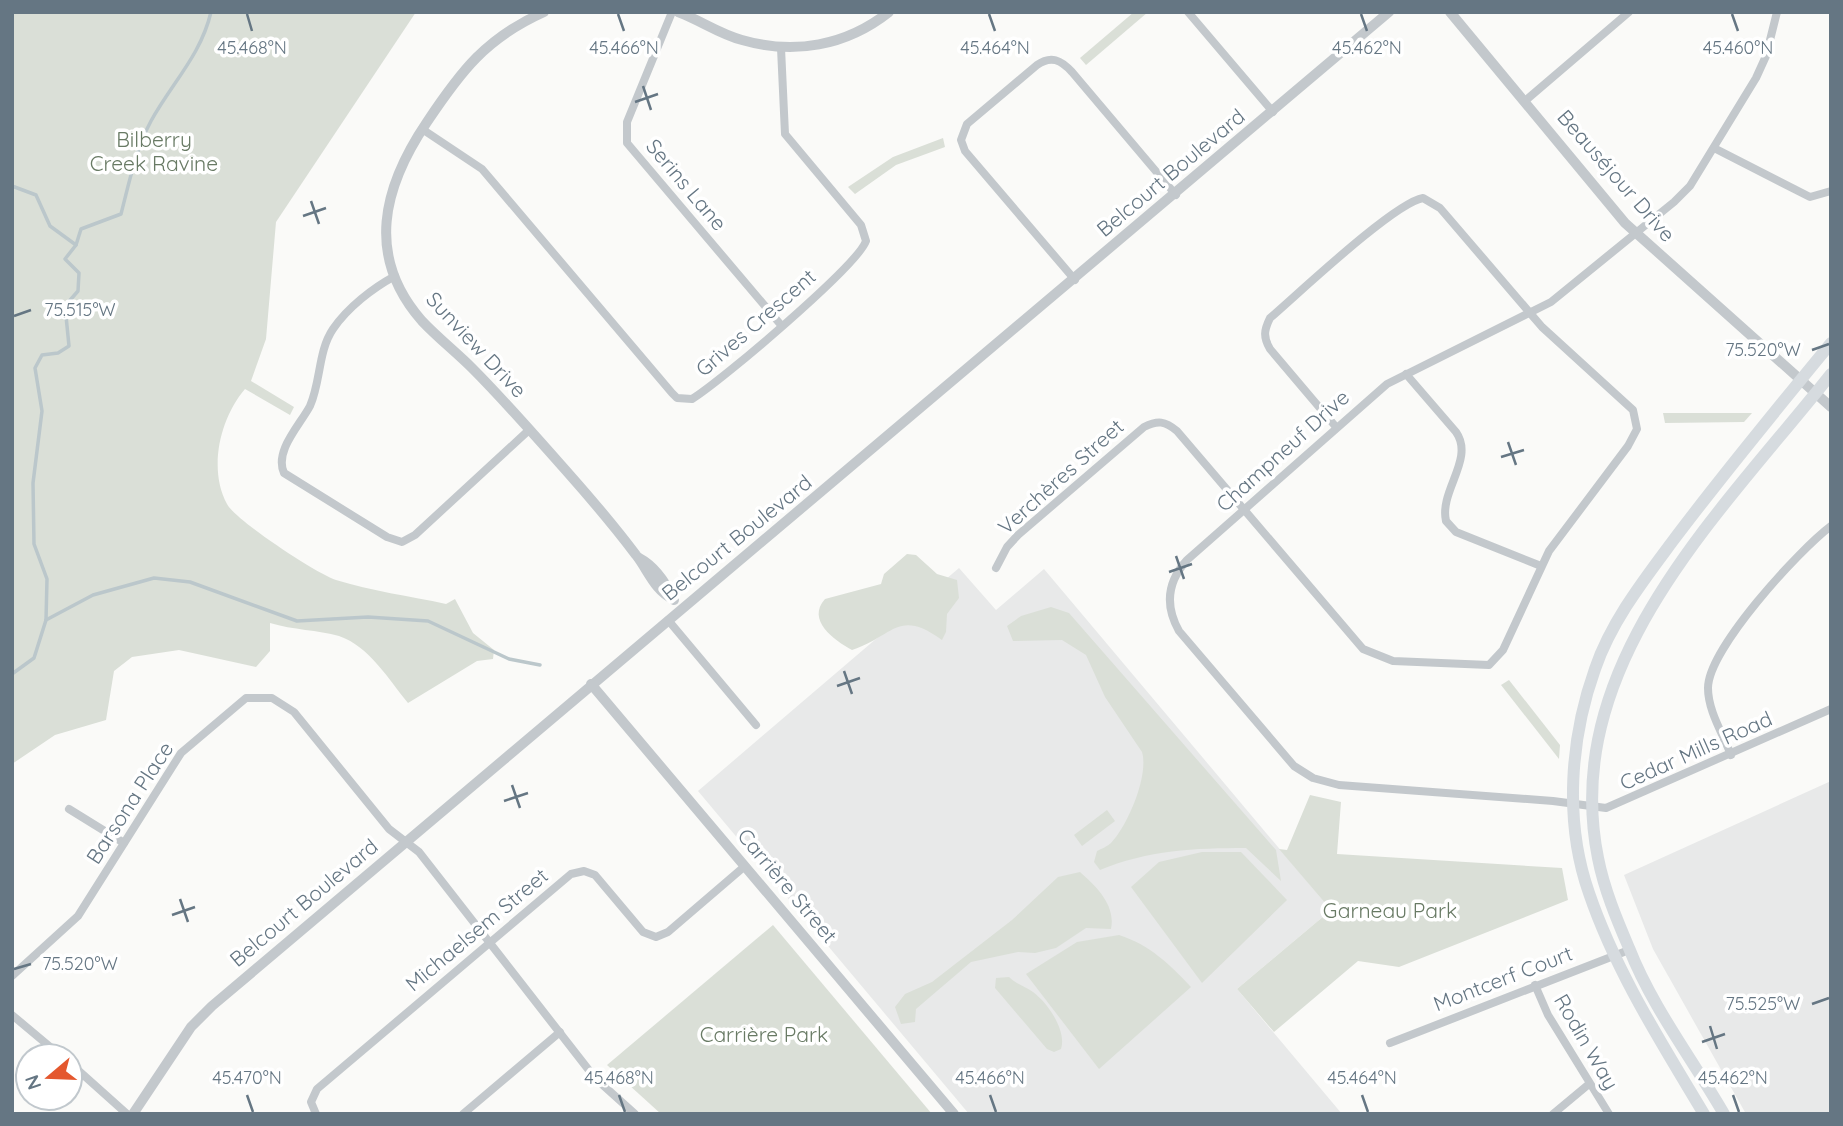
<svg xmlns="http://www.w3.org/2000/svg" width="1843" height="1126" viewBox="0 0 1843 1126" font-family="Quicksand,sans-serif">
  <style>
    .built { fill: #e8e9e9 }
    .green { fill: #dadfd7 }
    .lines { fill: none; stroke-linecap: round; stroke-linejoin: round }
    .stream { stroke: #bbc7cb; stroke-width: 3.5 }
    .minor { stroke: #c3c8cc; stroke-width: 8 }
    .tertiary { stroke: #c3c8cc; stroke-width: 10 }
    .secondary { stroke: #d6dbdf; stroke-width: 12 }
    .ticks { fill: none; stroke: #657683; stroke-width: 2.5 }
    .labels { text-anchor: middle; stroke-width: 7; stroke-linejoin: round; paint-order: stroke }
    .park-label { font-size: 21px; fill: #687a64; stroke: #fff }
    .street-label { font-size: 21px; fill: #657683; stroke: #fff }
    .ticks-label { font-size: 18px; text-anchor: middle; fill: #657683; stroke: #fff; stroke-width: 7; stroke-linejoin: round; paint-order: stroke }
  </style>
  <rect width="100%" height="100%" fill="#fafaf8"/>
  <g class="built">
    <polygon points="959,568 996,610 1044,569 1331,910 1237,989 1342,1114 969,1114 698,791"/>
    <polygon points="1831,781 1831,1114 1746,1114 1653,949 1624,875"/>
  </g>
  <g class="green">
    <path d="M12,12H416L276,222L266,339L251,381L294,407L290,415L245,389C220,418 208,469 227,504C235,520 317,574 336,580C371,591 410,596 446,604L455,599L473,633L494,650L493,659L477,661L408,703C389,680 369,646 339,636C318,630 293,630 270,623V651L256,667L179,650L132,657L114,671L106,720L55,735L12,764Z"/>
    <polygon points="1134,12 1148,12 1086,65 1080,58"/>
    <polygon points="943,138 945,147 896,165 855,194 848,187 893,157"/>
    <polygon points="1663,413 1752,413 1744,422 1665,423"/>
    <path d="M907,554L916,555L937,574L957,580L959,598L947,614L946,632L942,640C898,608 894,636 852,650C834,640 806,620 825,599L881,584L884,574Z"/>
    <path d="M1051,607L1069,613L1276,850L1281,881L1246,848C1195,848 1148,850 1100,870L1094,862L1097,851C1101,849 1108,846 1111,843C1128,825 1149,775 1142,752L1105,697L1086,655L1062,640L1013,641L1007,626L1021,616Z"/>
    <polygon points="1509,680 1560,745 1559,759 1501,685"/>
    <polygon points="1310,795 1341,802 1337,854 1562,868 1568,900 1399,967 1358,961 1274,1032 1237,989 1331,910 1279,849 1287,850"/>
    <polygon points="1107,810 1115,821 1082,846 1074,835"/>
    <polygon points="1202,852 1241,852 1287,900 1202,983 1131,887 1159,862"/>
    <path d="M1080,872C1096,886 1116,905 1111,929L1086,928L1056,948L1035,953L1018,952L971,962L916,1009L915,1022L901,1024L895,1007L905,994L932,982L1012,920L1058,877Z"/>
    <polygon points="773,925 932,1114 661,1114 607,1065"/>
    <path d="M1119,935C1150,945 1169,964 1191,987L1099,1069L1026,974L1077,942Z"/>
    <path d="M1009,977C1017,985 1025,986 1033,992C1048,1003 1067,1031 1061,1049L1054,1052L1047,1049L995,988L996,978Z"/>
  </g>
  <g class="lines">
    <g class="stream">
      <polyline points="12,186 36,195 50,226 76,245"/>
      <polyline points="46,620 93,595 154,578 190,582 297,621 368,617 428,621 509,659 540,665"/>
      <path d="M12,674L34,658L46,620L47,579L34,544L33,483L42,411L35,368L42,355L58,353L69,346L65,306L78,291L79,273L65,259L76,245L81,229L121,214C129,183 136,149 151,121C172,83 201,55 211,12"/>
    </g>
    <g class="minor">
      <polyline points="672,12 627,122 627,143 781,325"/>
      <polyline points="1188,12 1273,112"/>
      <path d="M1777,12L1766,56L1756,78L1690,186L1674,202L1551,302L1387,384L1187,560C1167,582 1165,606 1179,631L1294,766L1313,778L1339,785L1553,801L1606,808L1831,709"/>
      <polyline points="1525,101 1629,12"/>
      <path d="M422,129L482,169L672,393L677,398L692,399C720,382 857,266 866,241L861,225L785,134L781,48"/>
      <polyline points="1714,148 1810,197 1831,191"/>
      <path d="M395,276C373,288 348,307 333,329C318,351 321,381 310,406C300,425 274,451 284,473L387,537L402,542L415,535L529,430"/>
      <path d="M1075,280L965,151L961,140L967,124L1037,65C1051,55 1061,60 1072,72L1176,195"/>
      <path d="M1406,374L1456,432C1475,459 1439,491 1446,521L1456,532L1541,566"/>
      <path d="M996,568L1007,547L1018,535L1144,427C1158,420 1165,421 1177,431L1363,649L1393,661L1489,665L1503,650L1549,551L1628,446L1637,429L1633,410L1542,327L1440,208L1423,198C1394,203 1298,294 1270,318C1264,330 1263,337 1270,349L1336,427"/>
      <polyline points="668,620 756,725"/>
      <path d="M1731,755C1723,734 1708,711 1708,688C1708,649 1799,550 1831,526"/>
      <polyline points="69,809 124,843"/>
      <polyline points="12,976 78,916 181,753 246,698 272,698 294,712 389,829 419,852 595,1078 635,1114"/>
      <polyline points="1535,985 1548,1015 1609,1114"/>
      <polyline points="12,1015 61,1056"/>
      <polyline points="1390,1043 1629,950"/>
      <polyline points="70,1063 127,1114"/>
      <polyline points="316,1114 311,1102 317,1089 571,874 584,871 595,875 643,932 656,937 668,932 745,866"/>
      <polyline points="463,1114 560,1032"/>
      <polyline points="1553,1114 1589,1084"/>
    </g>
    <g class="tertiary">
      <path d="M544,12C486,38 461,71 427,122C383,187 365,256 422,321C438,338 456,352 472,368C506,402 537,438 569,474C592,500 615,527 636,555C648,570 654,590 673,599"/>
      <path d="M678,12C700,20 719,34 742,40C794,55 846,46 889,12"/>
      <polyline points="1450,12 1625,223 1831,407"/>
      <path d="M639,558C656,567 666,583 674,600"/>
      <polyline points="591,684 954,1114"/>
      <polyline points="133,1114 191,1027 212,1006 1389,12"/>
    </g>
    <g class="secondary">
      <path d="M1704,1114C1661,1042 1616,972 1589,893C1564,822 1570,739 1595,669C1611,622 1643,581 1672,542C1723,474 1777,409 1831,343"/>
      <path d="M1724,1114C1693,1060 1652,1007 1629,948C1617,920 1604,889 1598,858C1559,664 1722,512 1831,374"/>
    </g>
  </g>
  <path class="ticks" d="M247,14L252,31M618,14L624,31M989,14L995,31M1361,14L1367,31M1732,14L1738,31M643,86L651,110M635,102L658,94M311,201L319,224M303,216L326,208M14,316L31,310M1812,350L1829,344M1508,442L1516,465M1501,457L1524,450M1176,556L1184,579M1169,572L1192,564M844,671L852,694M837,686L860,678M512,785L520,808M504,801L528,793M180,899L188,922M172,915L195,907M14,969L31,964M1812,1004L1829,998M1710,1026L1717,1049M1702,1042L1725,1034M247,1095L253,1112M619,1095L625,1112M990,1095L996,1112M1362,1095L1368,1112M1733,1095L1739,1112"/>
  <g class="labels">
    <g class="park-label">
      <text x="154" y="147">Bilberry<tspan x="154" dy="24">Creek Ravine</tspan></text>
      <text x="1390" y="918">Garneau Park</text>
      <text x="764" y="1042">Carrière Park</text>
    </g>
    <g class="street-label">
      <text transform="translate(1171 173) rotate(-40)" y="7">Belcourt Boulevard</text>
      <text transform="translate(1616 176) rotate(49)" y="7">Beauséjour Drive</text>
      <text transform="translate(686 185) rotate(50)" y="7">Serins Lane</text>
      <text transform="translate(756 323) rotate(-41)" y="7">Grives Crescent</text>
      <text transform="translate(476 345) rotate(47)" y="7">Sunview Drive</text>
      <text transform="translate(1283 451) rotate(-42)" y="7">Champneuf Drive</text>
      <text transform="translate(1061 477) rotate(-42)" y="7">Verchères Street</text>
      <text transform="translate(737 538) rotate(-39)" y="7">Belcourt Boulevard</text>
      <text transform="translate(1696 751) rotate(-24)" y="7">Cedar Mills Road</text>
      <text transform="translate(130 803) rotate(-57)" y="7">Barsona Place</text>
      <text transform="translate(787 886) rotate(50)" y="7">Carrière Street</text>
      <text transform="translate(304 903) rotate(-40)" y="7">Belcourt Boulevard</text>
      <text transform="translate(477 930) rotate(-40)" y="7">Michaelsem Street</text>
      <text transform="translate(1503 979) rotate(-21)" y="7">Montcerf Court</text>
      <text transform="translate(1586 1042) rotate(60)" y="7">Rodin Way</text>
    </g>
  </g>
  <g class="ticks-label">
    <text x="252" y="54">45.468°N</text>
    <text x="624" y="54">45.466°N</text>
    <text x="995" y="54">45.464°N</text>
    <text x="1367" y="54">45.462°N</text>
    <text x="1738" y="54">45.460°N</text>
    <text x="80" y="316">75.515°W</text>
    <text x="1763" y="356">75.520°W</text>
    <text x="80" y="970">75.520°W</text>
    <text x="1763" y="1010">75.525°W</text>
    <text x="247" y="1084">45.470°N</text>
    <text x="619" y="1084">45.468°N</text>
    <text x="990" y="1084">45.466°N</text>
    <text x="1362" y="1084">45.464°N</text>
    <text x="1733" y="1084">45.462°N</text>
  </g>
  <rect width="1843" height="1126" fill="none" stroke="#657683" stroke-width="28"/>
  <g transform="translate(49 1077) rotate(251)"><circle r="33" fill="#ffffff" stroke="#c1c8cd" stroke-width="2"/>
  <path d="M0-5L12 26L0 18L-12 26Z" fill="#e4572e"/>
  <text y="-10" font-size="19" font-weight="bold" text-anchor="middle" fill="#657683">N</text>
  </g>
</svg>
